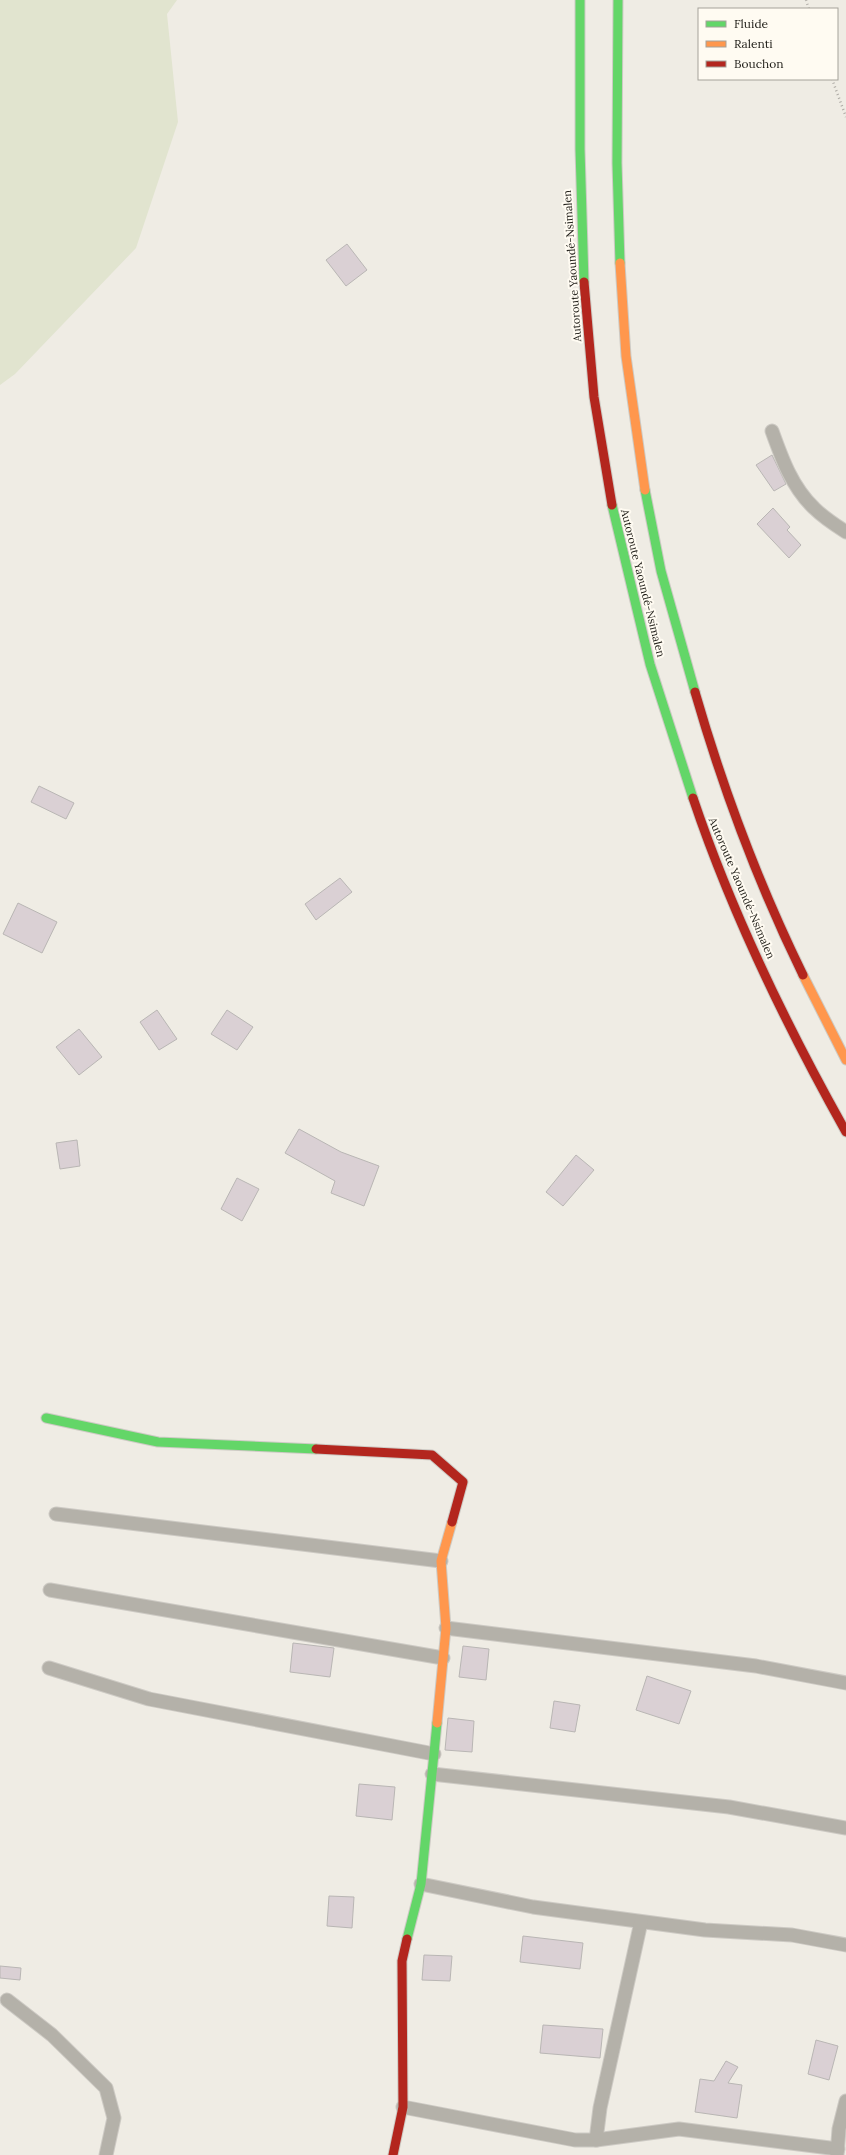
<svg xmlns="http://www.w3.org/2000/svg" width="846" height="2155" viewBox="0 0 846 2155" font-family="Lora,serif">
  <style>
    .green { fill: #e1e4cf }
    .building { fill: #dad0d4; stroke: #b9b6b4 }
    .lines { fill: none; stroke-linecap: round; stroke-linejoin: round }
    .street-casing { stroke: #cdcac4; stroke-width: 15 }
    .fast-casing { stroke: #cdcac4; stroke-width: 11 }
    .slow-casing { stroke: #cdcac4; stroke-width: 11 }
    .jam-casing { stroke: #cdcac4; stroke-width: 11 }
    .path { stroke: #afaca6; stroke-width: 2.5; stroke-dasharray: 1 3; stroke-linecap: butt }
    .street { stroke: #b4b1a9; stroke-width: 13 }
    .fast { stroke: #63d668; stroke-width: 9 }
    .slow { stroke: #ff974d; stroke-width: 9 }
    .jam { stroke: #b3261e; stroke-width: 9 }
    .labels { text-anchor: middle; stroke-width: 4; stroke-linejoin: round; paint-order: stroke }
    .street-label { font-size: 11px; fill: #1f1d17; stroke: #fffbf2 }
  </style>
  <rect width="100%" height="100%" fill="#efece4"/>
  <polygon class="green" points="0,0 177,0 167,14 178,122 136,248 15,374 0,385"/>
  <g class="building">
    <polygon points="347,244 367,270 346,286 326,260"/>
    <polygon points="772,455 786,484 774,491 756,465"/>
    <polygon points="773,508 790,527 787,530 801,545 789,558 757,524"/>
    <polygon points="39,786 74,803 66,819 31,802"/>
    <polygon points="340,878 352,892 316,920 305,904"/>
    <polygon points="18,903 57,922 42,953 3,934"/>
    <polygon points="157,1010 177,1039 159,1050 140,1022"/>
    <polygon points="227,1010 253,1027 237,1050 211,1034"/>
    <polygon points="79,1029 102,1057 79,1075 56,1047"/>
    <polygon points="299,1129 341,1152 379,1166 364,1206 331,1193 335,1181 285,1153"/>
    <polygon points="77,1140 80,1166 60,1169 56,1143"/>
    <polygon points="576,1155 594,1170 563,1206 546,1192"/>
    <polygon points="237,1178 259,1189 242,1221 221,1209"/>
    <polygon points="293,1643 334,1648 330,1677 290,1672"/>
    <polygon points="463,1646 489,1649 486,1680 459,1677"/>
    <polygon points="647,1676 691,1691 679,1724 636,1710"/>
    <polygon points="554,1701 580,1705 575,1732 550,1728"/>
    <polygon points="448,1718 474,1721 472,1752 445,1750"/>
    <polygon points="359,1784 395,1787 392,1820 356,1816"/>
    <polygon points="329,1896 354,1897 352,1928 327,1926"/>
    <polygon points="523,1936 583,1943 580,1969 520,1962"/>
    <polygon points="424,1955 452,1956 450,1981 422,1980"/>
    <polygon points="0,1966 21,1968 20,1980 0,1978"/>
    <polygon points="543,2025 603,2029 600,2058 540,2053"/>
    <polygon points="816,2040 838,2046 829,2080 808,2074"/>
    <polygon points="726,2061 738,2067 728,2083 742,2085 737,2118 695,2112 700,2079 714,2081"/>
  </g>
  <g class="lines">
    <defs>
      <g id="street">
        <path d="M772,431C782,459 792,487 814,508C823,517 835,525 846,532"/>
        <polyline points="56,1514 441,1561"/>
        <polyline points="50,1590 443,1658"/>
        <polyline points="446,1628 756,1666 846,1683"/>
        <polyline points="49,1668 149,1699 434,1754"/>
        <polyline points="432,1774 729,1807 846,1828"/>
        <polyline points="421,1884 533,1907 705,1930 792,1935 846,1945"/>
        <polyline points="7,2000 52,2035 106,2088 114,2118 106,2155"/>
        <polyline points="403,2107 575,2140 596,2140 679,2129 838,2149"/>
        <polyline points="596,2140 600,2108 641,1922"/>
        <polyline points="837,2155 839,2129 846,2101"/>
      </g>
      <g id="fast">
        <polyline points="580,0 580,149 584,282"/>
        <polyline points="618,0 617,163 620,263"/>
        <polyline points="645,490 661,571 695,692"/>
        <polyline points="612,505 650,664 693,798"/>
        <polyline points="46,1418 158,1442 316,1449"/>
        <polyline points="407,1939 421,1884 437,1723"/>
      </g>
      <g id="slow">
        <polyline points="620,263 626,356 645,490"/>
        <polyline points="803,975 846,1060"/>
        <polyline points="437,1723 446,1628 441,1561 452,1522"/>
      </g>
      <g id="jam">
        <polyline points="584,282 594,397 612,505"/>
        <path d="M695,692C723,789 759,885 803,975"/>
        <path d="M693,798C732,914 786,1025 846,1132"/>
        <polyline points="316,1449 432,1455 463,1482 452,1522"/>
        <polyline points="393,2155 403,2107 402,1961 407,1939"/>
      </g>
    </defs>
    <use href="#street" class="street-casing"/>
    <use href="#fast" class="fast-casing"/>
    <use href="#slow" class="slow-casing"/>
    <use href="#jam" class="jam-casing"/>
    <g class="path">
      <polyline points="806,0 809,9"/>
      <polyline points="832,79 846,117"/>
    </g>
    <use href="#street" class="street"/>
    <use href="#fast" class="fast"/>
    <use href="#slow" class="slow"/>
    <use href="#jam" class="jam"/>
  </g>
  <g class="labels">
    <g class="street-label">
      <text transform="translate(572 266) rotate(-94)" y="4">Autoroute Yaoundé-Nsimalen</text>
      <text transform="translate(643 583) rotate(76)" y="4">Autoroute Yaoundé-Nsimalen</text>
      <text transform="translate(742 888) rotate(67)" y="4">Autoroute Yaoundé-Nsimalen</text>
    </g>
  </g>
  <rect x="698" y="8" width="140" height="72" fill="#fffbf2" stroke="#a5a29a"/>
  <rect x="706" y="21" width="20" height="6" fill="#63d668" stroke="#a5a29a"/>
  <text x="734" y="28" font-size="12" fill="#1f1d17">Fluide</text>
  <rect x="706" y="41" width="20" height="6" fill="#ff974d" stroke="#a5a29a"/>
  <text x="734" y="48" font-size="12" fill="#1f1d17">Ralenti</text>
  <rect x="706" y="61" width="20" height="6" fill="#b3261e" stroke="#a5a29a"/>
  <text x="734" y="68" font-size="12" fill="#1f1d17">Bouchon</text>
</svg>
